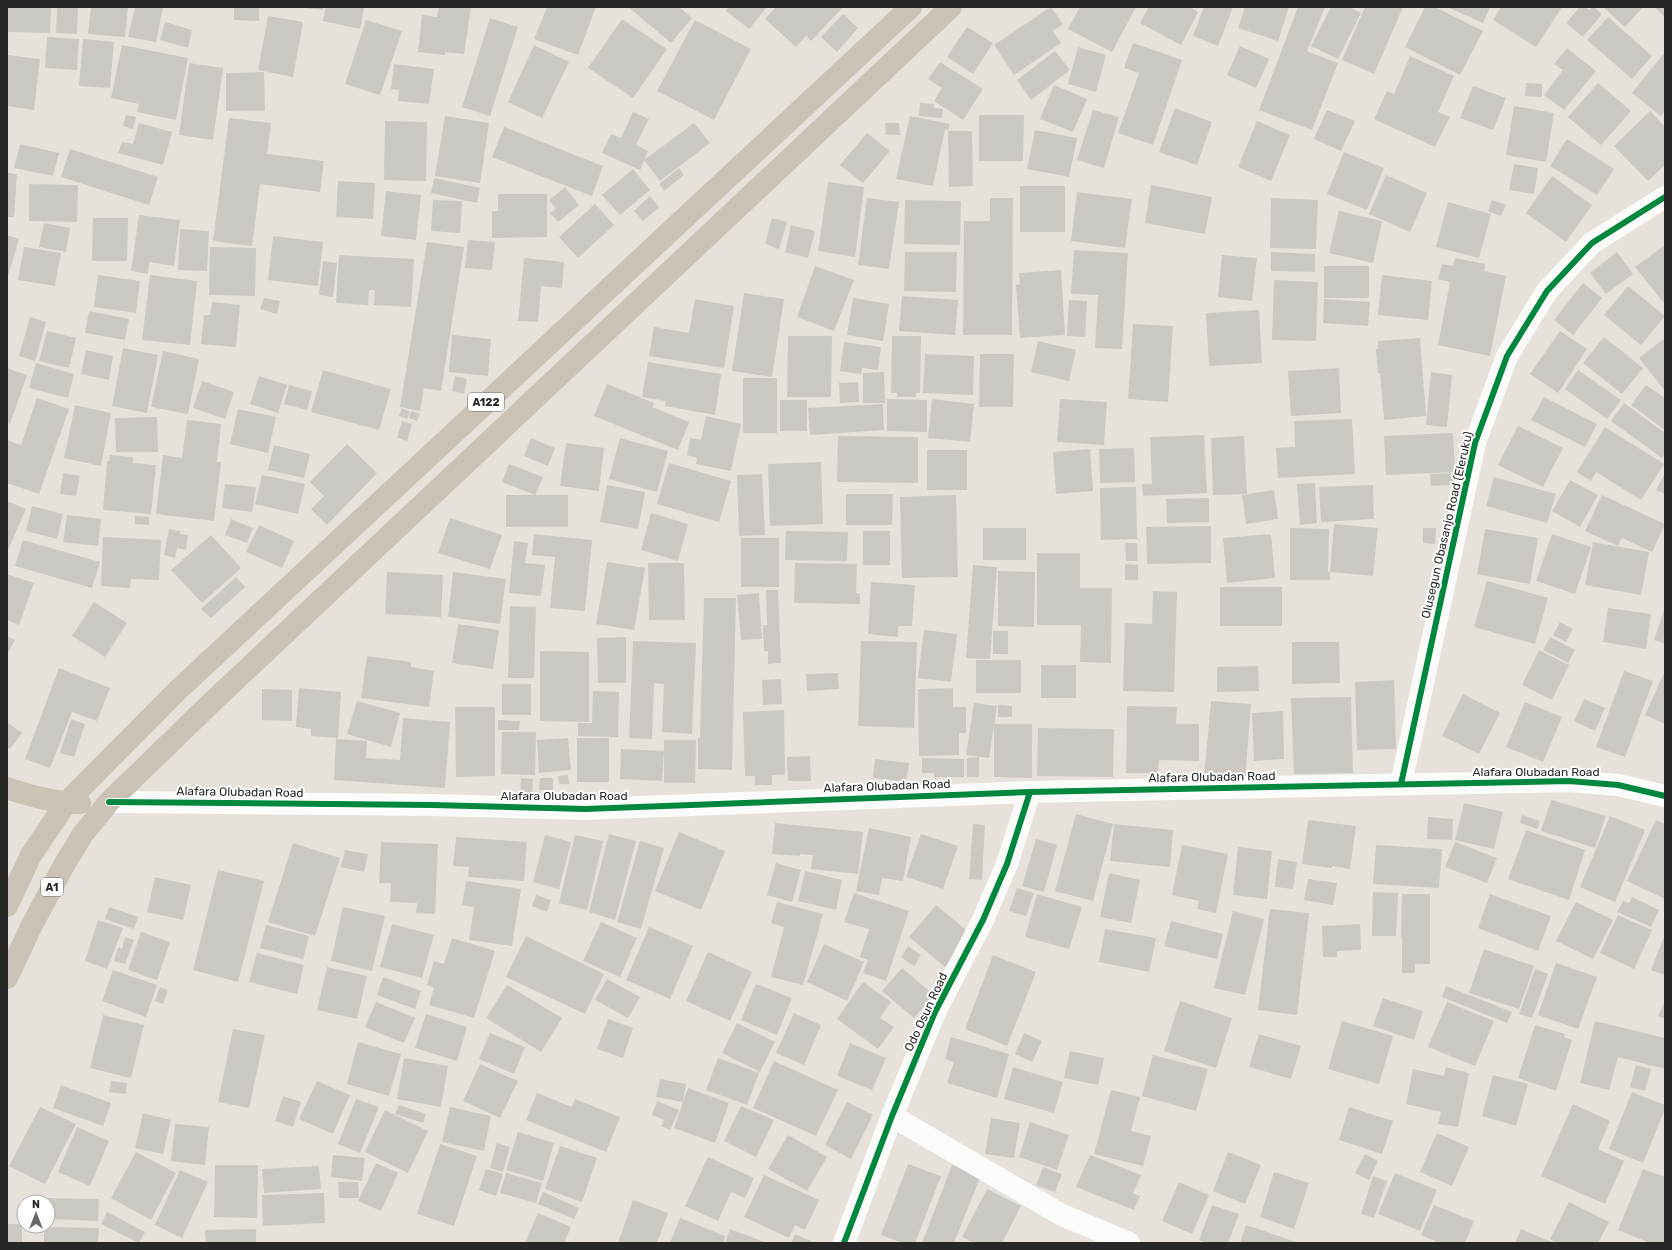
<svg xmlns="http://www.w3.org/2000/svg" width="1672" height="1250" viewBox="0 0 1672 1250" font-family="Rubik,sans-serif">
  <style>
    .building { fill: #cbc8c3 }
    .lines { fill: none; stroke-linecap: round; stroke-linejoin: round }
    .minor { stroke: #fbfbfa; stroke-width: 22 }
    .tertiary { stroke: #fbfbfa; stroke-width: 22 }
    .trunk { stroke: #cbc2b6; stroke-width: 22 }
    .cycleway-casing { stroke: #fff; stroke-width: 8 }
    .cycleway { stroke: #00873e; stroke-width: 6 }
    .labels { text-anchor: middle; stroke-width: 4; stroke-linejoin: round; paint-order: stroke }
    .shield { fill: #fff; stroke: #686868; stroke-width: 1 }
    .shield-label { font-size: 11px; font-weight: bold; fill: #272727 }
    .street-label { font-size: 12px; fill: #272727; stroke: #fff }
  </style>
  <rect width="100%" height="100%" fill="#e6e2db"/>
  <g class="building">
    <polygon points="7,7 51,7 50,33 7,32"/>
    <polygon points="57,7 78,7 77,34 56,33"/>
    <polygon points="91,7 128,7 125,37 88,34"/>
    <polygon points="135,7 163,7 156,42 128,37"/>
    <polygon points="234,7 259,7 259,21 234,20"/>
    <polygon points="298,7 323,7 323,10"/>
    <polygon points="326,7 364,7 360,29 323,21"/>
    <polygon points="439,7 471,7 464,54 445,52 445,55 418,52 422,15 437,17"/>
    <polygon points="547,7 596,7 578,55 534,39"/>
    <polygon points="628,7 679,7 692,18 671,43"/>
    <polygon points="729,7 767,7 749,29 726,11"/>
    <polygon points="776,7 843,7 811,41 806,36 796,47 765,19"/>
    <polygon points="1051,7 1063,24 1053,31 1061,43 1014,75 994,45"/>
    <polygon points="1080,7 1136,7 1112,52 1068,29"/>
    <polygon points="1149,7 1190,7 1198,12 1181,45 1140,23"/>
    <polygon points="1204,7 1233,7 1218,46 1193,36"/>
    <polygon points="1245,7 1289,7 1278,41 1238,28"/>
    <polygon points="1298,7 1325,7 1307,51 1338,63 1312,130 1259,110"/>
    <polygon points="1331,7 1349,7 1361,13 1338,59 1311,46"/>
    <polygon points="1365,7 1403,7 1374,74 1342,60"/>
    <polygon points="1425,7 1435,7 1483,31 1460,75 1405,47"/>
    <polygon points="1447,7 1490,7 1483,23"/>
    <polygon points="1501,7 1562,7 1536,47 1493,20"/>
    <polygon points="1580,7 1585,7 1589,10 1592,7 1594,7 1602,14 1583,37 1566,23"/>
    <polygon points="1603,7 1643,7 1625,27"/>
    <polygon points="1654,7 1665,7 1665,17"/>
    <polygon points="843,14 858,28 837,52 821,37"/>
    <polygon points="268,16 303,22 293,77 258,70"/>
    <polygon points="1608,17 1652,56 1632,79 1587,40"/>
    <polygon points="490,18 518,27 490,116 462,107"/>
    <polygon points="622,19 667,49 633,98 588,68"/>
    <polygon points="366,20 402,31 380,95 345,84"/>
    <polygon points="695,20 751,49 714,120 657,91"/>
    <polygon points="165,22 192,30 188,48 160,40"/>
    <polygon points="967,27 993,43 973,74 947,57"/>
    <polygon points="47,37 79,39 77,70 45,68"/>
    <polygon points="83,39 114,42 110,88 79,86"/>
    <polygon points="1133,43 1182,60 1153,145 1118,133 1139,73 1124,68"/>
    <polygon points="122,45 188,58 176,120 137,112 139,104 111,98"/>
    <polygon points="534,45 569,62 542,118 508,102"/>
    <polygon points="1240,46 1269,59 1256,88 1227,75"/>
    <polygon points="1078,47 1106,55 1096,92 1068,84"/>
    <polygon points="1567,48 1596,71 1564,110 1544,95 1563,70 1554,64"/>
    <polygon points="1055,51 1070,70 1031,100 1017,80"/>
    <polygon points="1665,52 1665,110 1661,116 1632,93"/>
    <polygon points="7,55 40,59 34,110 7,106"/>
    <polygon points="1410,56 1454,76 1438,112 1450,117 1435,147 1374,119 1387,91 1394,94"/>
    <polygon points="940,62 983,89 963,120 934,101 942,88 928,79"/>
    <polygon points="189,63 223,68 213,140 179,135"/>
    <polygon points="394,64 434,69 429,104 398,101 399,90 391,89"/>
    <polygon points="264,72 265,111 226,111 226,73"/>
    <polygon points="1526,83 1542,84 1542,97 1525,96"/>
    <polygon points="1598,83 1631,111 1601,145 1568,117"/>
    <polygon points="1054,85 1087,99 1073,132 1040,119"/>
    <polygon points="1473,86 1506,98 1493,130 1460,118"/>
    <polygon points="920,103 934,104 934,108 943,109 942,118 919,116"/>
    <polygon points="1514,106 1554,113 1546,162 1506,155"/>
    <polygon points="1175,108 1212,122 1197,165 1159,152"/>
    <polygon points="1093,110 1119,117 1104,168 1077,160"/>
    <polygon points="1327,110 1355,121 1341,151 1314,139"/>
    <polygon points="1650,111 1665,127 1665,165 1648,181 1614,146"/>
    <polygon points="633,112 649,119 636,145 648,151 640,170 602,153 611,134 621,138"/>
    <polygon points="126,115 136,117 133,129 123,126"/>
    <polygon points="979,115 1024,115 1023,161 979,161"/>
    <polygon points="445,116 489,123 480,183 435,176"/>
    <polygon points="910,116 950,124 948,130 945,129 933,186 896,179"/>
    <polygon points="229,118 271,123 267,154 324,161 320,192 260,184 252,246 213,241"/>
    <polygon points="385,121 427,122 426,181 384,180"/>
    <polygon points="1257,121 1290,135 1271,181 1238,167"/>
    <polygon points="139,123 172,132 163,165 118,153 122,142 133,144"/>
    <polygon points="694,123 710,143 660,181 644,160"/>
    <polygon points="885,123 899,123 900,135 886,135"/>
    <polygon points="504,127 603,166 592,196 492,157"/>
    <polygon points="1035,130 1077,138 1069,177 1027,169"/>
    <polygon points="948,131 972,131 973,186 949,187"/>
    <polygon points="867,133 890,151 863,183 840,165"/>
    <polygon points="1567,139 1614,169 1597,195 1550,166"/>
    <polygon points="20,144 59,153 53,176 14,168"/>
    <polygon points="70,149 158,177 149,205 61,177"/>
    <polygon points="1344,152 1384,168 1367,210 1327,194"/>
    <polygon points="1514,164 1538,168 1534,194 1509,190"/>
    <polygon points="679,168 684,175 664,191 659,184"/>
    <polygon points="633,169 650,190 620,215 602,195"/>
    <polygon points="7,173 17,174 14,217 7,217"/>
    <polygon points="1386,175 1427,193 1410,232 1369,214"/>
    <polygon points="1552,176 1592,205 1566,242 1526,213"/>
    <polygon points="434,178 480,188 477,203 431,193"/>
    <polygon points="338,181 375,183 373,219 336,217"/>
    <polygon points="828,182 864,187 855,257 818,251"/>
    <polygon points="29,184 78,185 77,222 29,221"/>
    <polygon points="1151,185 1212,197 1205,234 1145,223"/>
    <rect x="1020" y="186" width="45" height="46"/>
    <polygon points="565,187 579,205 558,222 550,213 556,209 549,200"/>
    <polygon points="386,191 421,195 416,240 381,236"/>
    <polygon points="1077,192 1132,199 1125,248 1071,241"/>
    <polygon points="498,194 547,194 547,237 492,238 492,211 498,211"/>
    <polygon points="650,196 659,207 643,221 634,211"/>
    <polygon points="867,198 899,202 889,269 858,265"/>
    <polygon points="990,198 1013,198 1012,335 963,335 964,221 990,221"/>
    <polygon points="1271,198 1318,200 1316,249 1270,248"/>
    <polygon points="433,200 462,201 460,233 431,231"/>
    <polygon points="905,200 961,201 960,245 904,244"/>
    <polygon points="1492,200 1506,205 1501,216 1488,211"/>
    <polygon points="1448,202 1491,214 1479,258 1436,247"/>
    <polygon points="595,204 614,225 578,258 559,237"/>
    <polygon points="1339,211 1382,221 1373,263 1329,253"/>
    <polygon points="139,215 180,220 174,266 149,262 148,274 131,271"/>
    <polygon points="93,218 128,218 127,261 92,261"/>
    <polygon points="772,218 787,222 779,249 765,244"/>
    <polygon points="44,223 70,228 66,252 39,247"/>
    <polygon points="791,225 815,231 808,258 785,252"/>
    <polygon points="180,229 209,231 207,271 178,270"/>
    <polygon points="7,235 19,239 8,276 7,276"/>
    <polygon points="273,236 323,242 318,286 268,280"/>
    <polygon points="468,240 495,242 492,270 465,268"/>
    <polygon points="427,242 464,247 441,391 424,388 420,411 400,407"/>
    <polygon points="1665,245 1665,301 1663,302 1635,267"/>
    <polygon points="24,247 61,253 55,286 18,280"/>
    <polygon points="210,247 256,248 255,296 209,295"/>
    <polygon points="1074,250 1128,253 1122,349 1095,348 1098,295 1071,294"/>
    <polygon points="905,252 957,252 956,292 904,291"/>
    <polygon points="1271,252 1315,254 1315,272 1271,271"/>
    <polygon points="1617,252 1633,274 1606,294 1590,273"/>
    <polygon points="339,255 414,259 411,307 374,305 375,290 369,290 368,305 336,303"/>
    <polygon points="1222,255 1257,258 1252,301 1218,297"/>
    <polygon points="524,258 564,262 562,288 541,286 538,322 518,321"/>
    <polygon points="1455,258 1485,264 1484,271 1506,276 1490,356 1438,345 1450,282 1438,279 1442,264 1453,266"/>
    <polygon points="323,261 337,263 333,297 319,295"/>
    <polygon points="815,266 854,280 834,331 797,317"/>
    <rect x="1324" y="266" width="45" height="32"/>
    <polygon points="1061,270 1065,335 1020,338 1016,285 1020,284 1019,273"/>
    <polygon points="98,275 140,281 136,313 94,307"/>
    <polygon points="150,275 197,281 190,345 142,340"/>
    <polygon points="1382,275 1432,281 1428,320 1378,315"/>
    <polygon points="1274,280 1318,282 1316,341 1272,340"/>
    <polygon points="1583,283 1602,298 1573,335 1554,320"/>
    <polygon points="1628,286 1665,316 1641,345 1604,315"/>
    <polygon points="744,293 784,299 772,377 732,371"/>
    <polygon points="902,296 958,300 955,335 899,331"/>
    <polygon points="264,298 280,301 277,314 260,309"/>
    <polygon points="853,298 889,304 883,341 847,335"/>
    <polygon points="695,299 734,306 724,368 649,356 654,327 689,333"/>
    <polygon points="1324,299 1370,302 1368,326 1323,323"/>
    <polygon points="1069,300 1087,301 1085,337 1067,336"/>
    <polygon points="212,302 240,305 236,347 201,344 204,315 210,315"/>
    <polygon points="1259,310 1262,363 1209,366 1206,313"/>
    <polygon points="89,311 129,319 125,340 85,333"/>
    <polygon points="30,317 46,322 35,361 19,356"/>
    <polygon points="1133,324 1173,326 1168,402 1128,399"/>
    <polygon points="47,331 76,338 69,368 39,361"/>
    <polygon points="1560,331 1587,349 1558,393 1530,374"/>
    <polygon points="452,335 491,339 488,376 449,372"/>
    <polygon points="788,336 832,336 831,397 787,397"/>
    <polygon points="892,336 921,336 920,393 916,393 916,397 897,397 897,393 891,393"/>
    <polygon points="1604,337 1643,368 1622,394 1583,363"/>
    <polygon points="1420,338 1426,416 1384,420 1380,373 1378,373 1376,349 1378,349 1378,341"/>
    <polygon points="1665,338 1665,391 1639,358"/>
    <polygon points="1038,341 1076,350 1069,381 1031,372"/>
    <polygon points="844,342 881,347 878,370 862,368 861,374 840,371"/>
    <polygon points="123,348 158,355 147,413 112,406"/>
    <polygon points="86,350 113,356 109,380 81,374"/>
    <polygon points="163,351 199,359 188,414 151,407"/>
    <polygon points="925,354 974,356 973,395 923,393"/>
    <polygon points="980,354 1014,354 1013,407 979,407"/>
    <polygon points="648,362 721,374 715,415 665,406 666,401 642,397"/>
    <polygon points="36,363 74,374 68,398 29,388"/>
    <polygon points="7,368 27,375 10,424 7,423"/>
    <polygon points="1339,368 1341,413 1291,416 1288,371"/>
    <polygon points="323,370 391,389 379,430 311,412"/>
    <polygon points="1578,370 1621,400 1607,419 1565,389"/>
    <polygon points="884,372 885,403 863,403 863,373"/>
    <polygon points="1431,372 1452,375 1447,427 1426,425"/>
    <polygon points="259,376 287,385 278,413 250,404"/>
    <polygon points="455,376 467,379 464,394 452,391"/>
    <rect x="743" y="378" width="34" height="55"/>
    <polygon points="202,381 234,392 225,419 193,408"/>
    <polygon points="858,382 859,402 840,403 839,383"/>
    <polygon points="607,384 654,403 652,407 689,422 678,450 594,416"/>
    <polygon points="289,385 312,391 307,410 284,404"/>
    <polygon points="1646,385 1665,398 1665,430 1631,405"/>
    <polygon points="1544,397 1597,424 1585,447 1531,420"/>
    <polygon points="37,398 69,409 39,494 7,483 7,440 21,445"/>
    <polygon points="887,399 927,400 927,432 887,431"/>
    <polygon points="932,399 974,404 970,442 928,438"/>
    <polygon points="1060,399 1107,402 1104,445 1057,442"/>
    <rect x="780" y="400" width="27" height="31"/>
    <polygon points="1624,403 1665,433 1665,454 1662,458 1611,421"/>
    <polygon points="883,404 884,430 810,435 808,408"/>
    <polygon points="75,405 111,413 101,466 64,458"/>
    <polygon points="402,408 410,412 407,419 399,416"/>
    <polygon points="238,409 276,417 268,453 230,444"/>
    <polygon points="411,411 420,414 417,421 409,418"/>
    <polygon points="706,416 741,424 731,471 696,464 697,458 687,455 690,438 701,440"/>
    <polygon points="157,417 158,452 116,452 115,418"/>
    <polygon points="1352,419 1355,474 1278,478 1276,448 1295,447 1294,421"/>
    <polygon points="187,420 221,424 217,462 221,462 214,521 156,514 163,455 182,458"/>
    <polygon points="402,421 412,424 407,441 397,438"/>
    <polygon points="1518,426 1563,448 1543,487 1498,465"/>
    <polygon points="1605,427 1664,464 1641,500 1596,472 1591,481 1577,472"/>
    <polygon points="1453,433 1455,472 1386,475 1384,436"/>
    <polygon points="1204,435 1207,493 1143,496 1142,484 1152,484 1150,437"/>
    <polygon points="838,436 918,437 918,483 837,482"/>
    <polygon points="1244,436 1247,494 1213,495 1211,438"/>
    <polygon points="531,438 555,448 548,466 524,456"/>
    <polygon points="620,438 668,451 657,492 609,479"/>
    <polygon points="566,443 604,448 599,491 560,486"/>
    <polygon points="347,444 377,473 327,525 311,509 324,496 310,482"/>
    <polygon points="274,445 310,454 304,478 268,470"/>
    <polygon points="1134,448 1135,482 1100,483 1099,449"/>
    <polygon points="1090,449 1093,491 1056,494 1053,452"/>
    <rect x="927" y="450" width="40" height="40"/>
    <polygon points="110,455 133,457 133,463 156,465 151,514 103,510 107,461 109,461"/>
    <polygon points="821,462 823,524 770,526 768,464"/>
    <polygon points="669,463 731,481 719,522 657,504"/>
    <polygon points="509,464 543,477 535,495 502,482"/>
    <polygon points="63,473 80,476 76,496 60,494"/>
    <polygon points="1453,473 1453,485 1431,486 1430,474"/>
    <polygon points="1665,473 1665,494 1656,490"/>
    <polygon points="762,474 765,535 739,536 737,475"/>
    <polygon points="262,475 305,484 298,514 255,504"/>
    <polygon points="1494,477 1556,494 1547,523 1486,506"/>
    <polygon points="1570,480 1598,495 1580,527 1552,511"/>
    <polygon points="1315,483 1317,523 1300,525 1297,484"/>
    <polygon points="225,484 256,487 252,512 222,508"/>
    <polygon points="607,485 645,492 638,529 600,522"/>
    <polygon points="1373,485 1374,519 1321,522 1319,487"/>
    <polygon points="1136,487 1137,539 1101,540 1100,488"/>
    <polygon points="1274,490 1278,519 1246,524 1242,495"/>
    <polygon points="846,494 893,494 892,525 846,525"/>
    <rect x="506" y="495" width="62" height="32"/>
    <polygon points="956,495 958,577 902,578 900,497"/>
    <polygon points="1602,495 1665,524 1652,552 1622,538 1618,546 1585,531"/>
    <polygon points="1209,498 1209,522 1167,523 1166,499"/>
    <polygon points="7,501 26,509 7,552"/>
    <polygon points="32,506 63,514 57,539 26,531"/>
    <polygon points="651,513 688,524 678,561 641,550"/>
    <polygon points="67,515 101,519 98,546 63,542"/>
    <polygon points="135,516 149,517 149,525 135,524"/>
    <polygon points="450,518 502,535 490,569 438,553"/>
    <polygon points="231,519 253,528 247,543 225,535"/>
    <polygon points="1334,524 1378,528 1373,576 1330,572"/>
    <polygon points="259,525 294,541 282,568 246,552"/>
    <polygon points="1211,526 1211,563 1147,564 1146,527"/>
    <rect x="983" y="528" width="43" height="32"/>
    <polygon points="1290,528 1329,529 1328,572 1330,572 1330,580 1290,580"/>
    <polygon points="1423,528 1436,528 1435,544 1423,543"/>
    <polygon points="169,529 180,531 180,534 188,535 186,550 177,548 175,558 164,555"/>
    <polygon points="1485,529 1538,538 1530,584 1477,574"/>
    <polygon points="786,531 848,532 847,561 785,560"/>
    <rect x="863" y="531" width="27" height="34"/>
    <polygon points="534,534 592,540 585,611 550,608 555,557 532,555"/>
    <polygon points="1271,534 1275,578 1227,583 1223,538"/>
    <polygon points="1552,534 1591,547 1575,594 1536,581"/>
    <polygon points="211,535 241,568 202,603 171,570"/>
    <polygon points="103,537 161,540 159,580 131,579 130,588 101,586"/>
    <rect x="741" y="538" width="38" height="49"/>
    <polygon points="23,540 100,562 92,588 15,566"/>
    <polygon points="514,541 528,543 525,563 545,565 541,596 509,593"/>
    <polygon points="1593,542 1649,552 1641,595 1585,585"/>
    <polygon points="1125,543 1137,543 1138,561 1126,561"/>
    <polygon points="1037,553 1080,553 1080,588 1112,588 1111,663 1080,662 1081,625 1037,625"/>
    <polygon points="607,562 645,568 634,630 596,624"/>
    <polygon points="648,563 684,563 685,620 649,620"/>
    <polygon points="795,563 857,564 856,593 860,594 860,604 794,603"/>
    <polygon points="1125,564 1138,565 1138,580 1125,580"/>
    <polygon points="973,565 997,567 990,659 966,658"/>
    <polygon points="998,571 1035,572 1034,627 998,626"/>
    <polygon points="387,572 443,575 441,617 385,614"/>
    <polygon points="453,572 506,579 500,624 448,617"/>
    <polygon points="7,574 34,583 19,625 7,620"/>
    <polygon points="236,577 245,587 211,618 201,609"/>
    <polygon points="1487,581 1548,598 1535,644 1474,627"/>
    <polygon points="871,582 915,585 912,626 898,626 898,637 868,634"/>
    <rect x="1220" y="587" width="62" height="39"/>
    <polygon points="766,590 778,590 781,663 768,664 768,651 764,651 763,625 767,625"/>
    <polygon points="1153,591 1177,592 1174,692 1123,691 1125,623 1152,624"/>
    <polygon points="759,593 762,639 741,640 737,595"/>
    <polygon points="704,598 736,598 732,770 698,769 698,737 700,738"/>
    <polygon points="94,602 127,623 105,657 72,636"/>
    <polygon points="510,606 536,607 534,678 508,678"/>
    <polygon points="1665,607 1665,644 1654,640"/>
    <polygon points="1608,608 1651,614 1646,649 1603,642"/>
    <polygon points="1560,622 1573,629 1566,642 1553,635"/>
    <polygon points="458,624 499,630 493,669 452,663"/>
    <polygon points="924,630 957,634 951,682 918,678"/>
    <rect x="993" y="631" width="15" height="23"/>
    <polygon points="7,636 15,640 7,655"/>
    <polygon points="626,637 626,683 598,683 597,638"/>
    <polygon points="1550,637 1575,650 1568,663 1543,650"/>
    <polygon points="633,641 696,643 692,734 662,732 664,684 654,683 652,739 629,738"/>
    <polygon points="861,641 917,642 914,728 858,726"/>
    <polygon points="1292,642 1339,642 1340,683 1292,684"/>
    <polygon points="1539,650 1569,665 1552,700 1522,685"/>
    <polygon points="540,651 589,652 589,722 540,721"/>
    <polygon points="367,656 411,662 411,667 434,671 429,707 361,698"/>
    <rect x="976" y="660" width="45" height="33"/>
    <rect x="1041" y="665" width="35" height="33"/>
    <polygon points="1258,666 1259,691 1217,692 1217,667"/>
    <polygon points="59,668 110,688 97,721 72,712 50,768 25,759"/>
    <polygon points="1624,671 1653,681 1625,757 1596,747"/>
    <polygon points="838,673 839,689 807,691 806,674"/>
    <polygon points="1663,675 1665,676 1665,724 1645,715"/>
    <polygon points="781,679 782,704 763,705 762,680"/>
    <polygon points="1394,680 1396,749 1357,750 1355,682"/>
    <rect x="502" y="684" width="29" height="31"/>
    <polygon points="299,688 341,692 338,738 311,736 311,729 296,727"/>
    <polygon points="953,688 953,707 966,707 966,733 959,733 959,755 919,756 918,689"/>
    <polygon points="262,689 292,690 292,721 262,720"/>
    <polygon points="593,691 619,692 618,737 578,736 578,723 592,723"/>
    <polygon points="1463,694 1500,713 1479,754 1442,736"/>
    <polygon points="1351,697 1353,773 1294,774 1291,698"/>
    <polygon points="1584,699 1605,708 1595,731 1574,721"/>
    <polygon points="357,701 400,713 391,747 347,734"/>
    <polygon points="1211,701 1251,704 1245,780 1204,777"/>
    <polygon points="1525,702 1562,717 1543,762 1506,747"/>
    <polygon points="974,703 997,706 989,758 966,755"/>
    <polygon points="998,705 1012,706 1012,717 998,717"/>
    <polygon points="1127,706 1177,707 1176,724 1199,724 1199,761 1159,760 1158,773 1126,773"/>
    <polygon points="455,707 495,707 495,776 456,777"/>
    <polygon points="784,710 785,775 772,775 772,785 755,785 755,776 745,776 743,712"/>
    <polygon points="1283,711 1284,759 1254,761 1252,713"/>
    <polygon points="403,718 450,722 445,788 334,780 336,739 367,741 366,758 400,760"/>
    <polygon points="71,719 85,724 74,757 60,753"/>
    <polygon points="498,720 520,721 519,730 498,730"/>
    <polygon points="7,722 22,733 10,749 7,747"/>
    <polygon points="994,724 1032,724 1032,778 994,777"/>
    <polygon points="1038,728 1114,729 1113,777 1037,776"/>
    <polygon points="502,732 536,732 535,775 501,774"/>
    <polygon points="568,738 571,770 539,773 537,740"/>
    <rect x="577" y="738" width="32" height="44"/>
    <polygon points="664,740 696,740 695,783 664,783"/>
    <polygon points="621,749 664,751 662,781 620,779"/>
    <polygon points="810,756 811,781 788,781 787,757"/>
    <polygon points="979,757 979,777 967,777 967,758"/>
    <polygon points="922,758 964,759 964,777 934,777 934,773 922,773"/>
    <polygon points="875,759 909,763 906,782 873,778"/>
    <polygon points="568,775 569,784 559,784 558,776"/>
    <polygon points="521,778 533,779 532,795 520,794"/>
    <polygon points="540,778 553,778 553,790 539,790"/>
    <polygon points="1551,800 1606,816 1595,848 1541,831"/>
    <polygon points="1464,803 1503,812 1494,849 1455,840"/>
    <polygon points="1076,814 1113,824 1093,901 1055,891"/>
    <polygon points="1522,815 1540,821 1537,829 1520,823"/>
    <polygon points="1610,816 1645,830 1615,902 1580,887"/>
    <polygon points="1428,817 1453,819 1452,840 1427,839"/>
    <polygon points="1308,820 1356,826 1350,869 1332,866 1332,868 1302,864"/>
    <polygon points="1656,820 1665,824 1665,899 1627,881"/>
    <polygon points="775,823 863,832 858,874 811,869 813,855 800,854 800,856 772,854"/>
    <polygon points="973,824 985,825 982,880 969,879"/>
    <polygon points="1114,824 1173,830 1170,867 1110,861"/>
    <polygon points="869,828 911,837 903,881 882,878 879,895 856,891"/>
    <polygon points="1526,830 1585,850 1569,900 1508,879"/>
    <polygon points="679,832 725,851 701,910 655,891"/>
    <polygon points="609,834 636,841 615,920 589,912"/>
    <polygon points="921,834 958,846 943,889 906,877"/>
    <polygon points="545,835 571,842 559,889 533,882"/>
    <polygon points="575,835 603,841 587,910 559,903"/>
    <polygon points="456,837 527,842 524,881 468,877 469,867 453,866"/>
    <polygon points="1036,839 1057,845 1044,892 1022,886"/>
    <polygon points="640,841 664,848 641,929 617,922"/>
    <polygon points="381,842 438,844 435,914 416,913 417,903 390,902 391,883 379,883"/>
    <polygon points="1455,842 1497,858 1487,883 1445,867"/>
    <polygon points="293,843 340,858 315,936 268,922"/>
    <polygon points="1182,845 1228,854 1216,913 1197,909 1199,901 1172,895"/>
    <polygon points="1376,845 1442,849 1439,888 1373,884"/>
    <polygon points="1238,847 1272,851 1267,899 1233,895"/>
    <polygon points="345,850 368,854 364,872 341,867"/>
    <polygon points="1278,859 1297,862 1293,889 1275,887"/>
    <polygon points="776,863 801,870 792,902 767,895"/>
    <polygon points="218,870 264,881 238,982 193,970"/>
    <polygon points="805,871 842,880 836,910 798,901"/>
    <polygon points="1109,873 1140,880 1131,923 1100,917"/>
    <polygon points="155,877 191,885 183,920 147,912"/>
    <polygon points="1308,879 1337,883 1333,905 1304,900"/>
    <polygon points="466,881 521,889 512,946 469,940 474,907 462,905"/>
    <polygon points="1017,888 1034,893 1026,916 1009,911"/>
    <polygon points="1373,892 1398,893 1396,936 1372,936"/>
    <polygon points="854,893 909,911 886,981 863,973 868,960 860,957 869,929 844,922"/>
    <polygon points="1037,894 1082,907 1069,949 1025,937"/>
    <polygon points="1402,894 1430,894 1430,964 1415,964 1415,973 1402,973 1402,937 1401,937"/>
    <polygon points="1490,894 1551,916 1538,951 1478,928"/>
    <polygon points="536,895 551,900 547,912 532,906"/>
    <polygon points="1632,897 1659,910 1651,927 1617,912 1623,901 1629,903"/>
    <polygon points="777,902 823,914 803,985 771,977 784,927 771,923"/>
    <polygon points="1576,902 1613,920 1593,959 1556,941"/>
    <polygon points="936,905 972,935 945,967 909,937"/>
    <polygon points="109,907 138,917 134,929 105,919"/>
    <polygon points="343,907 385,916 372,971 331,961"/>
    <polygon points="1270,909 1309,913 1297,1015 1258,1010"/>
    <polygon points="1233,911 1264,919 1245,995 1214,988"/>
    <polygon points="1618,915 1652,930 1634,969 1600,953"/>
    <polygon points="98,920 123,928 107,969 85,961"/>
    <polygon points="1171,921 1223,934 1217,959 1164,946"/>
    <polygon points="601,922 637,938 620,977 583,961"/>
    <polygon points="392,924 434,935 422,978 380,967"/>
    <polygon points="1360,924 1361,950 1337,951 1337,957 1323,957 1322,926"/>
    <polygon points="266,925 309,936 303,959 260,948"/>
    <polygon points="649,927 693,946 670,999 626,980"/>
    <polygon points="1105,929 1156,938 1149,972 1099,962"/>
    <polygon points="141,932 170,942 157,980 128,970"/>
    <polygon points="1665,934 1665,975 1651,970"/>
    <polygon points="526,936 604,974 585,1014 506,977"/>
    <polygon points="125,937 134,940 125,964 114,961 118,947 122,949"/>
    <polygon points="452,938 495,951 474,1018 429,1005 434,988 427,985 434,961 444,964"/>
    <polygon points="824,944 864,962 847,1001 807,982"/>
    <polygon points="908,946 921,955 914,966 901,957"/>
    <polygon points="1484,949 1534,966 1519,1009 1469,993"/>
    <polygon points="708,952 752,972 730,1021 686,1001"/>
    <polygon points="257,953 304,965 297,994 249,982"/>
    <polygon points="993,955 1036,972 1007,1046 965,1029"/>
    <polygon points="1556,963 1597,977 1578,1029 1538,1015"/>
    <polygon points="327,967 367,976 357,1019 317,1010"/>
    <polygon points="902,968 934,995 914,1018 882,991"/>
    <polygon points="1535,969 1548,974 1532,1018 1519,1014"/>
    <polygon points="113,970 157,985 146,1017 102,1001"/>
    <polygon points="383,977 421,991 415,1009 377,995"/>
    <polygon points="607,979 640,997 628,1018 595,1000"/>
    <polygon points="863,982 891,1002 880,1018 894,1027 878,1049 837,1019"/>
    <polygon points="756,984 792,998 777,1035 741,1020"/>
    <polygon points="507,985 562,1018 541,1052 486,1018"/>
    <polygon points="1446,986 1512,1012 1507,1023 1442,997"/>
    <polygon points="160,987 168,990 163,1004 155,1001"/>
    <polygon points="1383,998 1423,1011 1414,1040 1373,1026"/>
    <polygon points="1180,1001 1232,1018 1216,1068 1164,1051"/>
    <polygon points="1665,1001 1665,1019 1658,1016"/>
    <polygon points="376,1002 415,1018 404,1043 365,1027"/>
    <polygon points="1447,1002 1494,1021 1475,1066 1428,1047"/>
    <polygon points="794,1013 821,1025 804,1065 776,1053"/>
    <polygon points="426,1014 467,1027 457,1061 415,1048"/>
    <polygon points="103,1015 144,1025 131,1078 90,1068"/>
    <polygon points="608,1019 633,1028 623,1058 597,1049"/>
    <polygon points="1342,1021 1393,1036 1379,1084 1328,1069"/>
    <polygon points="1595,1021 1665,1038 1665,1069 1618,1057 1609,1090 1580,1083"/>
    <polygon points="737,1023 775,1042 760,1072 722,1053"/>
    <polygon points="1535,1025 1565,1034 1564,1037 1572,1040 1556,1091 1518,1078"/>
    <polygon points="233,1029 265,1035 249,1108 218,1102"/>
    <polygon points="490,1033 525,1047 514,1074 479,1059"/>
    <polygon points="1024,1033 1042,1041 1032,1062 1015,1054"/>
    <polygon points="1259,1034 1301,1046 1291,1079 1249,1067"/>
    <polygon points="951,1037 1009,1054 997,1098 947,1083 954,1062 945,1059"/>
    <polygon points="358,1042 401,1054 389,1096 347,1084"/>
    <polygon points="850,1043 886,1058 872,1090 837,1076"/>
    <polygon points="1070,1051 1104,1058 1098,1085 1064,1078"/>
    <polygon points="1153,1055 1208,1069 1196,1111 1142,1096"/>
    <polygon points="404,1058 448,1066 441,1107 397,1099"/>
    <polygon points="718,1058 759,1073 747,1105 706,1090"/>
    <polygon points="774,1061 838,1090 816,1136 753,1108"/>
    <polygon points="480,1064 518,1081 500,1118 463,1101"/>
    <polygon points="1636,1065 1651,1069 1645,1091 1630,1087"/>
    <polygon points="1013,1067 1063,1082 1054,1113 1004,1099"/>
    <polygon points="1446,1067 1469,1073 1458,1127 1438,1124 1441,1112 1406,1104 1413,1069 1444,1076"/>
    <polygon points="1493,1075 1528,1084 1516,1126 1482,1116"/>
    <polygon points="660,1079 686,1084 683,1102 656,1097"/>
    <polygon points="111,1081 127,1083 126,1094 109,1092"/>
    <polygon points="317,1081 350,1095 333,1134 299,1119"/>
    <polygon points="61,1085 111,1103 103,1126 53,1108"/>
    <polygon points="688,1088 729,1103 715,1143 674,1128"/>
    <polygon points="1111,1090 1140,1097 1131,1131 1151,1136 1143,1166 1094,1154"/>
    <polygon points="1632,1092 1665,1105 1665,1109 1643,1163 1609,1149"/>
    <polygon points="537,1093 572,1107 575,1099 620,1117 606,1152 526,1120"/>
    <polygon points="283,1096 301,1102 293,1127 275,1121"/>
    <polygon points="356,1099 379,1107 360,1153 338,1144"/>
    <polygon points="657,1101 679,1110 670,1130 661,1126 664,1120 652,1115"/>
    <polygon points="847,1102 873,1115 851,1159 825,1145"/>
    <polygon points="1573,1104 1610,1121 1598,1149 1624,1161 1605,1204 1541,1176"/>
    <polygon points="399,1105 426,1114 423,1123 395,1114"/>
    <polygon points="741,1106 774,1120 756,1157 724,1141"/>
    <polygon points="40,1107 76,1124 45,1184 9,1166"/>
    <polygon points="450,1107 491,1116 484,1151 442,1142"/>
    <polygon points="1349,1107 1393,1121 1382,1154 1339,1140"/>
    <polygon points="385,1110 428,1131 408,1173 365,1152"/>
    <polygon points="143,1113 171,1120 163,1154 135,1148"/>
    <polygon points="991,1118 1020,1123 1014,1158 985,1154"/>
    <polygon points="1030,1122 1069,1135 1057,1170 1019,1157"/>
    <polygon points="175,1124 209,1127 205,1165 171,1161"/>
    <polygon points="77,1127 109,1141 90,1186 58,1172"/>
    <polygon points="518,1132 554,1143 543,1181 506,1170"/>
    <polygon points="1437,1133 1469,1147 1452,1186 1420,1172"/>
    <polygon points="788,1135 827,1157 807,1191 768,1169"/>
    <polygon points="497,1143 510,1147 503,1172 490,1168"/>
    <polygon points="440,1144 477,1156 454,1226 417,1214"/>
    <polygon points="560,1146 597,1158 582,1202 545,1189"/>
    <polygon points="136,1152 176,1173 151,1220 111,1198"/>
    <polygon points="1228,1152 1261,1165 1245,1204 1213,1191"/>
    <polygon points="1365,1154 1378,1161 1369,1180 1355,1173"/>
    <polygon points="333,1155 365,1158 362,1181 331,1177"/>
    <polygon points="1090,1155 1141,1175 1133,1193 1140,1196 1134,1210 1076,1187"/>
    <polygon points="708,1157 754,1178 745,1198 731,1192 718,1221 685,1206"/>
    <polygon points="376,1163 398,1173 381,1211 358,1201"/>
    <polygon points="908,1164 941,1176 915,1243 902,1243 881,1235"/>
    <polygon points="215,1165 258,1165 257,1218 214,1217"/>
    <polygon points="952,1165 981,1175 954,1243 922,1243"/>
    <polygon points="319,1166 321,1189 264,1193 262,1169"/>
    <polygon points="1043,1167 1062,1174 1055,1192 1036,1185"/>
    <polygon points="486,1169 503,1174 496,1196 479,1190"/>
    <polygon points="1643,1169 1665,1177 1665,1243 1650,1243 1618,1230"/>
    <polygon points="180,1170 208,1182 182,1238 155,1225"/>
    <polygon points="1274,1172 1309,1183 1294,1229 1260,1217"/>
    <polygon points="506,1173 542,1183 536,1203 500,1193"/>
    <polygon points="1395,1173 1437,1190 1420,1231 1378,1214"/>
    <polygon points="764,1175 819,1200 805,1230 795,1225 789,1238 744,1217"/>
    <polygon points="1373,1176 1387,1181 1374,1218 1361,1214"/>
    <polygon points="338,1182 358,1182 359,1198 339,1198"/>
    <polygon points="1179,1182 1209,1195 1192,1234 1162,1221"/>
    <polygon points="987,1189 1021,1206 1002,1243 974,1243 962,1237"/>
    <polygon points="543,1192 579,1208 574,1219 538,1204"/>
    <polygon points="324,1193 325,1223 263,1226 262,1195"/>
    <polygon points="48,1198 99,1199 98,1221 48,1219"/>
    <polygon points="633,1200 668,1213 657,1243 618,1243"/>
    <polygon points="1569,1202 1609,1222 1598,1243 1557,1243 1550,1239"/>
    <polygon points="1212,1205 1239,1214 1228,1243 1208,1243 1199,1240"/>
    <polygon points="1434,1205 1474,1221 1465,1243 1440,1243 1421,1235"/>
    <polygon points="107,1212 145,1232 139,1243 101,1224"/>
    <polygon points="538,1213 571,1227 564,1243 525,1243"/>
    <polygon points="680,1218 725,1236 723,1243 670,1243"/>
    <rect x="7" y="1224" width="15" height="19"/>
    <polygon points="1246,1225 1299,1243 1240,1243"/>
    <polygon points="44,1227 99,1228 98,1243 44,1243"/>
    <polygon points="256,1229 256,1243 206,1243 205,1230"/>
    <polygon points="730,1229 767,1243 725,1243"/>
    <polygon points="1521,1229 1554,1243 1515,1243"/>
    <polygon points="795,1234 816,1243 791,1243"/>
  </g>
  <g class="lines">
    <g class="minor">
      <polyline points="1401,784 1475,443 1507,356 1547,291 1592,243 1665,197"/>
      <polyline points="892,1116 1062,1215 1129,1243"/>
      <polyline points="844,1243 892,1116 935,1012 983,920 1007,864 1030,792"/>
    </g>
    <polyline class="tertiary" points="109,802 432,805 585,809 1030,792 1569,781 1618,785 1665,796"/>
    <g class="trunk">
      <path d="M7,788C30,796 55,803 80,803"/>
      <polyline points="7,906 31,855 66,803 177,691 911,7"/>
      <polyline points="7,978 32,925 64,865 83,834 109,802 210,704 951,7"/>
    </g>
    <defs>
      <g id="cycleway">
        <polyline points="1401,784 1475,443 1507,356 1547,291 1592,243 1665,197"/>
        <polyline points="109,802 432,805 585,809 1030,792 1569,781 1618,785 1665,796"/>
        <polyline points="844,1243 892,1116 935,1012 983,920 1007,864 1030,792"/>
      </g>
    </defs>
    <use href="#cycleway" class="cycleway-casing"/>
    <use href="#cycleway" class="cycleway"/>
  </g>
  <g class="labels">
    <g class="shield">
      <rect x="468" y="393" width="36" height="18" rx="3"/>
      <rect x="41" y="878" width="22" height="18" rx="3"/>
    </g>
    <g class="shield-label">
      <text x="486" y="406">A122</text>
      <text x="52" y="891">A1</text>
    </g>
    <g class="street-label">
      <text transform="translate(1447 525) rotate(-77)" y="4">Olusegun Obasanjo Road (Eleruku)</text>
      <text x="1536" y="776">Alafara Olubadan Road</text>
      <text transform="translate(1212 777) rotate(-1)" y="4">Alafara Olubadan Road</text>
      <text transform="translate(887 786) rotate(-2)" y="4">Alafara Olubadan Road</text>
      <text transform="translate(240 792) rotate(1)" y="4">Alafara Olubadan Road</text>
      <text x="564" y="800">Alafara Olubadan Road</text>
      <text transform="translate(926 1012) rotate(-65)" y="4">Odo Osun Road</text>
    </g>
  </g>
  <rect width="1672" height="1250" fill="none" stroke="#272727" stroke-width="16"/>
  <g transform="translate(36 1214)"><circle r="19" fill="#ffffff" stroke="#a9a9a9"/>
  <path d="M0-3L7 15L0 10L-7 15Z" fill="#6a6866"/>
  <text y="-6" font-size="11" font-weight="bold" text-anchor="middle" fill="#272727">N</text>
  </g>
</svg>
